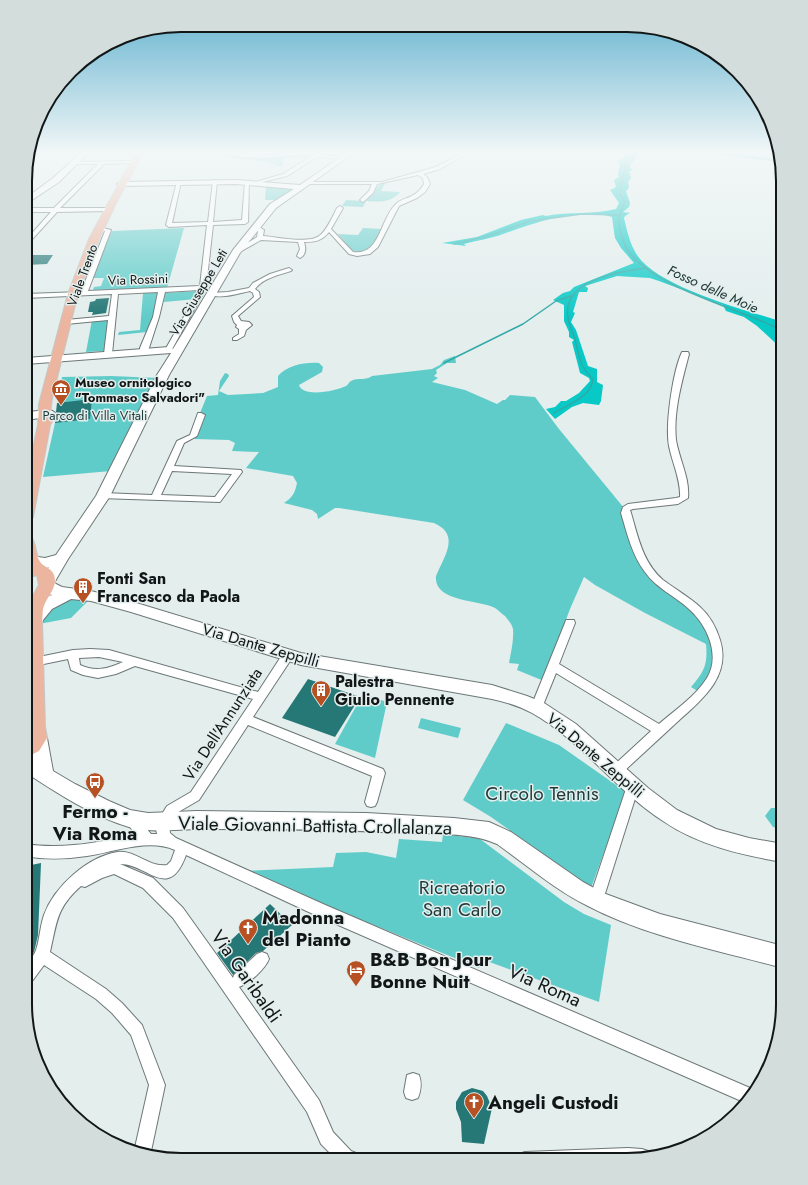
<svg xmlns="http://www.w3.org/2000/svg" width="808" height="1185" viewBox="0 0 808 1185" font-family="Jost,sans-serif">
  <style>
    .green { fill: #60ccc9 }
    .forest { fill: #09c9c6 }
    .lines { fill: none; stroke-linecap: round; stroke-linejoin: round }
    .stream { stroke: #30a9a7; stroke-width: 1.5 }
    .building { fill: #267877 }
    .street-casing { stroke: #6d7777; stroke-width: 2 }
    .secondary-casing { stroke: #6d7777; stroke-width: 2 }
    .primary-casing { stroke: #c6c7c7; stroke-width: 2 }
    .street { fill: #fff; fill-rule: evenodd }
    .secondary { fill: #fff; fill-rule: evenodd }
    .primary { fill: #ecb5a0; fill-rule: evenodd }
    .labels { text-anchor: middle; stroke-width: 3; stroke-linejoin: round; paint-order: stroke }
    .far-street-label { font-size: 13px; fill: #121616; stroke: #e3eeed }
    .far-poi-label { font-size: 13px; font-weight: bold; fill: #121616; stroke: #e3eeed; text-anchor: start }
    .far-park-label { font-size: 13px; fill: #1f3938; stroke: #e3eeed }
    .far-water-label { font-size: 14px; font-style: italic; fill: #1a3433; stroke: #e3eeed }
    .poi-label { font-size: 16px; font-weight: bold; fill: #121616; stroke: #e3eeed; text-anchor: start }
    .street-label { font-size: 16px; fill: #121616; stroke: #e3eeed }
    .near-park-label { font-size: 19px; fill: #1f3938; stroke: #e3eeed }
    .near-poi-label { font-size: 19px; font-weight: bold; fill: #121616; stroke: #e3eeed; text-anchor: start }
    .near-street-label { font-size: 19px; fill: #121616; stroke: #e3eeed }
    .rim { fill: none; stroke: #121616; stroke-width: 2 }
  </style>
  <rect width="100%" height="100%" fill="#e3eeed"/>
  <g class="green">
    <path d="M231,154L270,157L300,154L312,156L307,159L288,157L283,160L282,167C265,159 247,161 230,157Z"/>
    <path d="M383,183H385L381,191L400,192C391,203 379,202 366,201L363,207L342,206L346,200L364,201C371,196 376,186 383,183Z"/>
    <polygon points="266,185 295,188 277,200 265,200"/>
    <polygon points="184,228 167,288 93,290 94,287 101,286 104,278 91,278 112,231"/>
    <path d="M363,228L381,229C374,242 368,256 351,250L338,234L358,235Z"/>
    <polygon points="199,291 196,299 164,302 165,293"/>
    <polygon points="158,292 156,310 147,332 118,335 119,332 140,330 143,293"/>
    <polygon points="109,319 104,351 86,352 92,320"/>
    <path d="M455,356L456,363H447L436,370L437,373L434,376L438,378L432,382L465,390L497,404L503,400H505L510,395L535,397L559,429L624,508L641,563L697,611L712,635L715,666L699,692L691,687C704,672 708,665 706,644L645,613L595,585L584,577L570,609L544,678L542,680L539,679L517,670L519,664L509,663C511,652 514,640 513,629C512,624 508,620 505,616C502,614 498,610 495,608C479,600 433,602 436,576C444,556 461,535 434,523L339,508H335L318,519L317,514L312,510L284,503C292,498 295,493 297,483L293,476L246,468L259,452L232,451L235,443L229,440L194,439L198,434L204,420L202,419L204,413H200L207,396L218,395L220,381L225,373L228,374L229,376L219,391L228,395L263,393L278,387V376C288,365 305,362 319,363L323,367L322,372L299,385C303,398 336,391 346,386C348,385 349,382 351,381C358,377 366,381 372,376L432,369L440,365L444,360Z"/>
    <polygon points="111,376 159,378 111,471 43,477 55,423 62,377"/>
    <polygon points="67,598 90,599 71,618 39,624 43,612"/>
    <polygon points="363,694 387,702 375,758 335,744"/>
    <polygon points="421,718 461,728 458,738 418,728"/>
    <polygon points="506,723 559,745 626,792 591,888 491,817 463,800"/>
    <polygon points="771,808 783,808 783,829 773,827 765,816"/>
    <polygon points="443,834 480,839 564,902 584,914 611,925 599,1002 484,960 479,968 242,871 333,867 336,853 366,852 396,858 399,839 442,842"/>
  </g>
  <g class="forest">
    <path d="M630,152H640L630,165L631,169L634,170L629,171L631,178L628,182L629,188L626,191L630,203L629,207L623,212L630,213L625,216L624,218C627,231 630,244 637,255C659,288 746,310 783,322V350L757,326L744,317L726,311L723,305L659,281L650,278L617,276L585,286L588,288L587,292H579L573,312L575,313L571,322L576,330L588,366L597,369V382L603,385L601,401L599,405L583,403L572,407L555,419L546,409L555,407L561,401H566L579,393L590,381L589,378L580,373L572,342L574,340L569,337V332L564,321V305L553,300L563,293L570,291L574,287L634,263L621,248L615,238L612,217C578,207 535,223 503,234C490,239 477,240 464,244L466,246L442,243L477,237L521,220L543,215L546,216C569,211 593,215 616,209L619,203L610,190L616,187L614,180L619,177C617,172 620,168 620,163L617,162Z"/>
    <polygon points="698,152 721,152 778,159 779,162"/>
  </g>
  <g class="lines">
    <g class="stream">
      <path d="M635,152L626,161L620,194L625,202C619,213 617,222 621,234C623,239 624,245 627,249C653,289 741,308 783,331"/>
      <polyline points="454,244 491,235 530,221 582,214 618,215"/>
      <polyline points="444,363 523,324 556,301 571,296"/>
      <path d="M554,413C567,405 591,397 593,380C590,375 585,371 582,365C578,356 577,345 574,336C570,326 566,317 568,306C574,278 623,271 646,268"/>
    </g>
  </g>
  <g class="building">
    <polygon points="26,255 53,255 47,264 26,265"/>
    <polygon points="109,298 106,313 92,315 93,312 88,312 90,302 95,301 96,299"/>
    <polygon points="92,399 90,419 55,423 58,414 56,412 57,403"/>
    <polygon points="308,679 360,697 335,737 282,718"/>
    <polygon points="25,858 31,865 41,863 38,935 34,952 30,958 25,959"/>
    <polygon points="270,904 292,925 263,951 256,953 233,975 217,953"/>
    <polygon points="472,1088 483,1091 487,1096 492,1108 484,1144 462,1142 461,1122 456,1109 456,1102 462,1092"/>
  </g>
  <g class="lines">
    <defs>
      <g id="street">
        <path d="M217,152L270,155L302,152C289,160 230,159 217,152Z"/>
        <polygon points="318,152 323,152 320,154 345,158 343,159 317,157 287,176 254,184 252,183 283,174 312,156 311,154"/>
        <path d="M465,152H470L440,169L423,174L427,177L430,184L425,192L417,198L399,206L378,247L370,254L357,256L349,254L329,232C322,241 315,242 304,242C306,248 306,255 300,258L297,256L300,249L298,242L261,240L238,253L233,252L257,237L258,231L253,227L256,225L264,230L263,236C277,237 308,244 319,236C326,232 333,216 337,208L340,206L343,208L331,229L353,252C380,256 380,220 395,205C403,196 415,200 424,184L423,178L418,175L377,184L373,193L363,202L360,200L369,191L372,184H306V182H382L436,167Z"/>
        <polygon points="135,161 137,163 104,164 60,208 109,208 112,210 111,211 57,212 26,246 26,240 51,212 26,212 26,208 54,208 98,164 75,164 73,162"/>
        <polygon points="215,180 217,181 213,222 242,220 245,182 247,181 249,182 248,222 245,224 213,225 206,288 171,351 165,350 199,290 165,292 159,317 148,351 144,353 140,351 140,348 153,317 158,292 118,294 112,354 108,356 104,354 108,320 66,324 63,322 66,320 109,316 112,294 26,298 26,294 81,292 105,231 99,229 99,227 111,230 88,291 200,286 207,225 169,227 166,225 177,182 179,181 181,182 172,223 208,222 213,181"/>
        <path d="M289,268L292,270L291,271C279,275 263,278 255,289L259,292L260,297L238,316L241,321L249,322L252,325L246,330L244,336L237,340H233V338L239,334V329L236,327L237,325L234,322L232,316L254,297L253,293L250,291C240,293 218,300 209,294L210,293L228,292L249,288L253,283L270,274Z"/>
        <path d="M682,352H688L689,354C682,381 673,412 676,440C679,459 690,478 688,498L678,504L633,509L630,510L631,513C638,537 643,563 663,580C675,589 689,597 700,607C710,616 716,627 720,640C732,678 699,702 675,724C657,741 639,757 621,774L617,775L613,774L611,770L613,766L651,731L556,673L541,710L537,712L533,710L531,707L565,623L566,620H574L575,623L559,664L659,724C675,710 696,696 707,678C721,655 707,625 689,609C675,596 656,588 645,572C632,555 627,533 621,513L623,507L628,504L676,498L680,497C681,480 672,462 669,446C665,425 673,371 682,352Z"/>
        <path d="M198,413H201L205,415L197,436L184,443L174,466L241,470L242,472L220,502L100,498L99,496L103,493L152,495L177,441L190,435ZM172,471L232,474L215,497L161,495Z"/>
        <path d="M90,649L109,650L258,692L284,652H292L293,655L292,658L253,717L383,769L385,773L377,802L375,806L371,807L367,806L365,802L372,776L248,725L199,800L175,814L169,823L170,833L176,838L323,904L757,1091L746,1103L313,914L186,855C169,902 148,864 120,864L153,878L183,908L233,978L234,975L257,954L262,952L267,954L269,959C265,969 250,983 239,987L319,1100L333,1132L351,1151L356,1153L358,1159H336L321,1144L307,1112L173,918L143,888L114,874L102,878L85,887L81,886C56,908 57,922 50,952L106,989L122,1003L142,1025L165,1085L150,1156L134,1152L149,1085L131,1035L112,1013L96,999L44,965L30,984L25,986C25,981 24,974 25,968C26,962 34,957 36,950C40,938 40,926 44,915C54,887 88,856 118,852C135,850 150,868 167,865L171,861L175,850C148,838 115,852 87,856C66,859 46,860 25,856V844C63,850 99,842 136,835L124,819L125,815L130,813L135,815L151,834H157L156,829L157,822L167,806L191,792L253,699L135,666L116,674L98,678L83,675L71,670L68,659L34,666L30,665L29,662L30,659L34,658L73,650ZM99,657L123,662C108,669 95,672 80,665L79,658Z"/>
        <polygon points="633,781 637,782 639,786 603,900 601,905 596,907 591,905 589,900 627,786 629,782"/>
        <path d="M413,1073L419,1075C422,1083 421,1090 418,1098L412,1100L406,1098L404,1092L407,1075Z"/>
        <polygon points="628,1148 642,1149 648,1151 650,1155 627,1160 517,1160 519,1154 525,1152"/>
      </g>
      <g id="secondary">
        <polygon points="82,152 89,152 59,182 26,204 26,198 53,178"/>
        <path d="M348,152H355L276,208L240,253L169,375L110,496L68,559L54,583L62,587L91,591L133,602L301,653L492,685L527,696L544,703L576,724L648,788L677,810L716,829L749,838L783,844V862C741,855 698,845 663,821C615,790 582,741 532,713C519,706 506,702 492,699L301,665L131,612L91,601L71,599L52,609L39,625L34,627L29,625L26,621C33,609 39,600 52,595L42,590L40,586L41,583L40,581L49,567L45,568L26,564V558L31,556L45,558L56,555L96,496L157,375L171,353L26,364V358L169,347L173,349L233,250L270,204L294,189L236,184L121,186L117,184L121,182L236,180L300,185Z"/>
        <polygon points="50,410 54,412 56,414 54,416 26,420 26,412"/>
        <path d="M38,731L44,733L47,738L53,771L75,784L109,801L130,810L148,813L197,811L366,813L454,818L489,822L511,832L583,882L603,893L660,914L783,946V968C720,951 645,936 588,906C555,890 527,865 497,844C471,832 430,834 402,833C337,829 272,829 208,829C182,828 155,834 129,827C92,816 57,793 25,772V755L33,757L29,738L32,733Z"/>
      </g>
      <g id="primary">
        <polygon points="136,152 144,152 116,203 91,257 75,305 52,398 50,413 55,416 50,425 33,517 31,520 26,522 26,482 38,425 39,404 68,294 89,239"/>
        <path d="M26,535L31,537C36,543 35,553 39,560C42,567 51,567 54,575C58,587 48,595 44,606C42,610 43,616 42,621L45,727L47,738L39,751L25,758V739L28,736L27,727L26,621L27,607L39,585L37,575L26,578V567H27L26,565Z"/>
      </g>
    </defs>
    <use href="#street" class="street-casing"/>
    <use href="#secondary" class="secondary-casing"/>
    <use href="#primary" class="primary-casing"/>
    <use href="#street" class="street"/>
    <use href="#secondary" class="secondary"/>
    <use href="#primary" class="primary"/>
  </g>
  <linearGradient id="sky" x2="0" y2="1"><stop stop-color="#5eb0ce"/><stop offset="0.48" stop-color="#f2f7f7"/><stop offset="1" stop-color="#f2f7f7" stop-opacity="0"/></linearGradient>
  <rect width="808" height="318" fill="url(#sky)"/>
  <defs>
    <symbol id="museum-pin" viewBox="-11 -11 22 30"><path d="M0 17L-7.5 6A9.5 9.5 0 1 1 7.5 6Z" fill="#b75124" stroke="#e3eeed"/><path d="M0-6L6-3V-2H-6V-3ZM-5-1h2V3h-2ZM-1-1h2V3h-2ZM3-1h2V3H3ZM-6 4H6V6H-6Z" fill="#fff"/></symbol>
    <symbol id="building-pin" viewBox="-11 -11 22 30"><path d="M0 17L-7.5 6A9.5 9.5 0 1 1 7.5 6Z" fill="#b75124" stroke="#e3eeed"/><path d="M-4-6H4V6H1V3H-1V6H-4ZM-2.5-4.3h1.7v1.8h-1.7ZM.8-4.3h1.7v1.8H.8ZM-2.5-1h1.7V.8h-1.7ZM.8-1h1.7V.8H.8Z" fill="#fff"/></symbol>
    <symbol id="bus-pin" viewBox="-11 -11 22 30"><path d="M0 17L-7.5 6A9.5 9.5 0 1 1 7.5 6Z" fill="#b75124" stroke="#e3eeed"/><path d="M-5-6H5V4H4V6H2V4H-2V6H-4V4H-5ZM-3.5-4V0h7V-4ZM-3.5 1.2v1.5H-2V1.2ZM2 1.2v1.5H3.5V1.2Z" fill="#fff"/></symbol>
    <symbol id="church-pin" viewBox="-11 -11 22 30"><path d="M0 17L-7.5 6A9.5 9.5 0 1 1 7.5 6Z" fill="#b75124" stroke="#e3eeed"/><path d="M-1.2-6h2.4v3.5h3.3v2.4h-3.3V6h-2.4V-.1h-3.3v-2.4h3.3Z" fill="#fff"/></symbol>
    <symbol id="hotel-pin" viewBox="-11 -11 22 30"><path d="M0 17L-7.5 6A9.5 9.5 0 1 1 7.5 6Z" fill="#b75124" stroke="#e3eeed"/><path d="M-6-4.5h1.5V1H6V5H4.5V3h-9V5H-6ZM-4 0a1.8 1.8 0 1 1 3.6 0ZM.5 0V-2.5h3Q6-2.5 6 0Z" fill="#fff"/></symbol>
  </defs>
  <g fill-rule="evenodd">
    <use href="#museum-pin" x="50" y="378" width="22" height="30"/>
    <use href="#building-pin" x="72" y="576" width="22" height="30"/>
    <use href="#building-pin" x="310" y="679" width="22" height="30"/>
    <use href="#bus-pin" x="84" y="771" width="22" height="30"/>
    <use href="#church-pin" x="237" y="917" width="22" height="30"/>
    <use href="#hotel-pin" x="345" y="959" width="22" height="30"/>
    <use href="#church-pin" x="463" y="1091" width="22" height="30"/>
  </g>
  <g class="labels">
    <g class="far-street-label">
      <text transform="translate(82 275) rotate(-70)" y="5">Viale Trento</text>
      <text transform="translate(138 279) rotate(-2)" y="5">Via Rossini</text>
      <text transform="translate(198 292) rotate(-59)" y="5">Via Giuseppe Leti</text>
    </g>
    <g class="far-poi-label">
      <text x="75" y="387">Museo ornitologico<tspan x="75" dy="15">"Tommaso Salvadori"</tspan></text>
    </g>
    <g class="far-park-label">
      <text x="95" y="420">Parco di Villa Vitali</text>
    </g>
    <g class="far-water-label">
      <text transform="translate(713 289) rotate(24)" y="5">Fosso delle Moie</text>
    </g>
    <g class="poi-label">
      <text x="97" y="584">Fonti San<tspan x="97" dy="18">Francesco da Paola</tspan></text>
      <text x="335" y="687">Palestra<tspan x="335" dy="18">Giulio Pennente</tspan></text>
    </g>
    <g class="street-label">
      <text transform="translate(261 645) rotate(16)" y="6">Via Dante Zeppilli</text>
      <text transform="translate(222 724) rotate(-57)" y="6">Via Dell'Annunziata</text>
      <text transform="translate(596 755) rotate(40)" y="6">Via Dante Zeppilli</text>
    </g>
    <g class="near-park-label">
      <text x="542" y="800">Circolo Tennis</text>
      <text x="462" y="894">Ricreatorio<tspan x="462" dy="22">San Carlo</tspan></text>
    </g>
    <g class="near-poi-label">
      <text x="95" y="818" text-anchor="middle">Fermo -<tspan x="95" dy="22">Via Roma</tspan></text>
      <text x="262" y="924">Madonna<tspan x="262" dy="22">del Pianto</tspan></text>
      <text x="370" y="966">B&amp;B Bon Jour<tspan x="370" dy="22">Bonne Nuit</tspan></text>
      <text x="488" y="1109">Angeli Custodi</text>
    </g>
    <g class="near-street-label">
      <text transform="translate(315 825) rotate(1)" y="7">Viale Giovanni Battista Crollalanza</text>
      <text transform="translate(247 976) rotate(55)" y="7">Via Garibaldi</text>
      <text transform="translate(545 985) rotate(24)" y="7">Via Roma</text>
    </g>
  </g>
  <path d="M0 0H808V1185H0ZM181 32H627A149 149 0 0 1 776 181V1004A149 149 0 0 1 627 1153H181A149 149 0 0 1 32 1004V181A149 149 0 0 1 181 32Z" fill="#d2dddc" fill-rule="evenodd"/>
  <path class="rim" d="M181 32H627A149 149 0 0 1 776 181V1004A149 149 0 0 1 627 1153H181A149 149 0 0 1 32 1004V181A149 149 0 0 1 181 32Z"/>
</svg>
